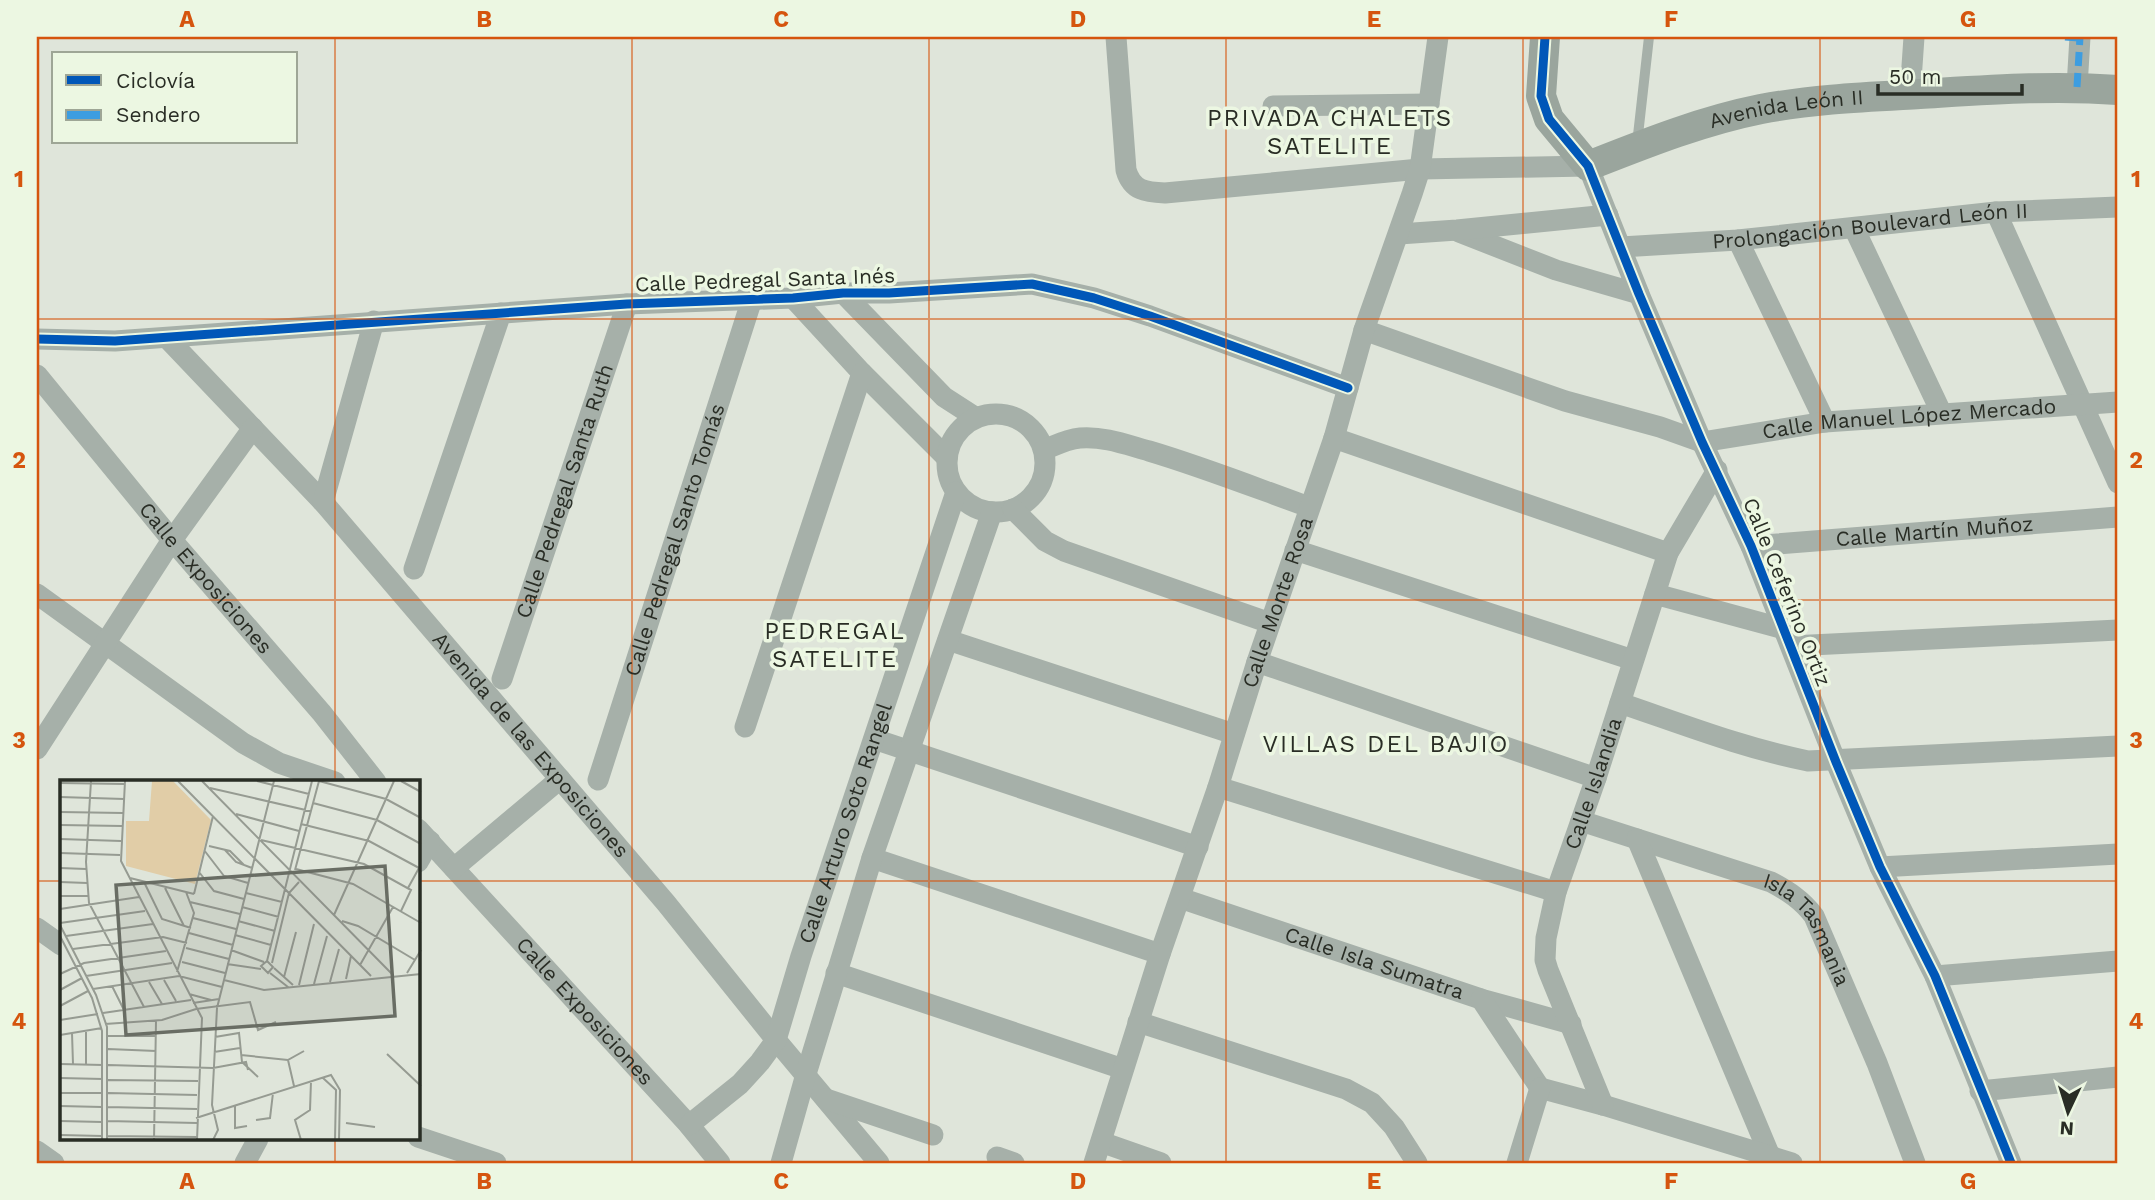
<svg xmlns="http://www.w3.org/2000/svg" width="2155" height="1200" viewBox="0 0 2155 1200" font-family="'Work Sans',sans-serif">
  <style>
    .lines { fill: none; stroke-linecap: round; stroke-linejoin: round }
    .lane { stroke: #a6b0a9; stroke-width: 10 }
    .street { stroke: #a6b0a9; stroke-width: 21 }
    .secondary { stroke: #9aa59d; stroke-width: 30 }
    .quiet { stroke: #3d9de0; stroke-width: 7; stroke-dasharray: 14 7; stroke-linecap: butt }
    .cycleway-casing { stroke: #ecf7e2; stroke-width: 13 }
    .cycleway { stroke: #0057b8; stroke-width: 9 }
    .grid { fill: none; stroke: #d5550e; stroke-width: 2; stroke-opacity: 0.55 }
    .labels { text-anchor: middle; stroke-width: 7; stroke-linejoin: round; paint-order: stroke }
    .street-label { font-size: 21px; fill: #292d25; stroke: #ecf7e2 }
    .quarter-label { font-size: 24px; letter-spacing: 2px; fill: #292d25; stroke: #ecf7e2 }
    .inset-road { fill: none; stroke: #969b92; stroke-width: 2 }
    .view { fill: #696d64; fill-opacity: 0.15; stroke: #696d64; stroke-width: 3.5 }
    .inset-edge { fill: none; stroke: #292d25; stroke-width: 3.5 }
    .neatline { fill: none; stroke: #d5550e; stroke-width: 2.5 }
    .grid-label { font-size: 23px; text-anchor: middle; font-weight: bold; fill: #d5550e }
  </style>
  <rect width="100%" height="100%" fill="#dfe5da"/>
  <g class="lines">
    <polyline class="lane" points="1637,144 1649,37"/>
    <g class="street">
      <path d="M1116,37L1126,170C1132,191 1146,192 1165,193L1420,169L1588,166L1639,294L1702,442L1751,546L1836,762L1880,867L1935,976L2011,1163"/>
      <polyline points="2077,87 2080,37"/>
      <polyline points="1910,95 1914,37"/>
      <polyline points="1273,106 1429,104"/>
      <polyline points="1996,212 2118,483"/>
      <polyline points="1854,228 1941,412"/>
      <polyline points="1459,232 1556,270 1639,294"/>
      <polyline points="1399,234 1457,230 1608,215"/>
      <polyline points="1738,240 1825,422"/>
      <path id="s1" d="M1621,247L1738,240L1996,212L2118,207"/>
      <polyline points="843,293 944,397 975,417"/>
      <polyline points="793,298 862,373 947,458"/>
      <path id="s2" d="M1364,330L1565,401L1660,427L1702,442L1825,422L2118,402"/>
      <path id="s3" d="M167,338L323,502L666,903L776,1040L879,1163"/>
      <polyline points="37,339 115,341 627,304 793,298 843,293 889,293 1032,284 1094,298 1150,316 1348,388"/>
      <path id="s4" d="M37,375L172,540L321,712L376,782"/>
      <circle cx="996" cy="463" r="49"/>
      <polyline points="1334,438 1668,553"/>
      <path d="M1044,450C1056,445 1067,439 1080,438C1104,436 1127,445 1149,451C1203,467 1256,488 1309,507"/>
      <polyline points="323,502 374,321"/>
      <polyline points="1013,509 1045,541 1064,551 1270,623"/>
      <path id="s5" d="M1751,546L2118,517"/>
      <polyline points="1295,550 1633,660"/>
      <polyline points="414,569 501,313"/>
      <polyline points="37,594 243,743 279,763 335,782"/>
      <polyline points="1655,594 1784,629"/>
      <polyline points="948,640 1234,734"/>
      <polyline points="1791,646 2118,630"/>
      <polyline points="1257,662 1596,778"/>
      <path id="s6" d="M502,679L627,304"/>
      <path d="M1620,703C1682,724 1743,748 1808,761L2118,746"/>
      <polyline points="745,727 862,373"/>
      <polyline points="874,739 1198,847"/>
      <polyline points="37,749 172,540 253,428"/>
      <path id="s7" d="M598,780L752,299"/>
      <polyline points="1218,787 1556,892"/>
      <path id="s8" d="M1581,821L1771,882C1788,891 1802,900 1814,916L1877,1063L1915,1163"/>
      <path id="s9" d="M418,829L689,1125L720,1163"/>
      <polyline points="1637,839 1770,1156"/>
      <polyline points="872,858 1160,954"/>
      <polyline points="418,862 430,841"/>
      <polyline points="1880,867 2118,854"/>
      <polyline points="454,868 560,779"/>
      <path id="s10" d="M1180,898L1481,999L1571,1024"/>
      <polyline points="37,928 61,945"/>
      <polyline points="836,973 1123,1069"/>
      <polyline points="1935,976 2118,961"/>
      <polyline points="1481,999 1540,1088"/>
      <polyline points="1138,1022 1346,1089 1372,1103 1394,1127 1417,1163"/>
      <polyline points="1540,1088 1603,1105 1792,1163"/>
      <polyline points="1980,1091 2118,1077"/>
      <polyline points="826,1099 933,1135"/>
      <path id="s11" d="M1603,1105L1548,970L1545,960L1546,938L1556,892L1596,778L1668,553L1717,470"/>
      <path id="s12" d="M689,1125L740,1084L760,1062L776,1040L801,956L956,492"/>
      <polyline points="418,1137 496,1163"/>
      <polyline points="1101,1142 1161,1163"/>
      <polyline points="37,1151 54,1163"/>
      <polyline points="997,1157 1014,1163"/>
      <polyline points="245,1163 258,1139"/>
      <polyline points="781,1163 806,1074 872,858 992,512"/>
      <path id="s13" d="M1094,1163L1160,954L1218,787L1257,662L1334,438L1364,330L1412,194L1420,169L1438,37"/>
      <polyline points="1517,1163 1540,1088"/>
    </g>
    <path class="secondary" id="s14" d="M1545,37L1541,96L1549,119L1588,166C1644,144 1701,121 1761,109C1814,99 1867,97 1920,94C1987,90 2052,85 2118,90"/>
    <g class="quiet">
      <polyline points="2065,37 2080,38"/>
      <polyline points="2077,87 2080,37"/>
    </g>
    <defs>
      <g id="cycleway">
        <polyline points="1545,37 1541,96 1549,119 1588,166 1639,294 1702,442 1751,546 1836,762 1880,867 1935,976 2011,1163"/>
        <polyline points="37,339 115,341 627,304 793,298 843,293 889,293 1032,284 1094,298 1150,316 1348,388"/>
      </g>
    </defs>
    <use href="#cycleway" class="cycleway-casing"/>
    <use href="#cycleway" class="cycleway"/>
  </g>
  <path class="grid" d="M335,37V782M632,37V1163M929,37V1163M1226,37V1163M1523,37V1163M1820,37V1163M37,319H2118M37,600H2118M37,881H61M418,881H2118M335,1139V1163"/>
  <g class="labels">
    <g class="street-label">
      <text dy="7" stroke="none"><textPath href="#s14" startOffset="352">Avenida León II</textPath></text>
      <text dy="7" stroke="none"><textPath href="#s1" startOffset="250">Prolongación Boulevard León II</textPath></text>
      <text transform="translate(765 280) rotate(-2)" y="7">Calle Pedregal Santa Inés</text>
      <text dy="7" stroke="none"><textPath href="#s2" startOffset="565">Calle Manuel López Mercado</textPath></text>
      <text dy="7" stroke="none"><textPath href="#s6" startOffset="198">Calle Pedregal Santa Ruth</textPath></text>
      <text dy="7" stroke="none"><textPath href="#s5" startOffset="184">Calle Martín Muñoz</textPath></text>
      <text dy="7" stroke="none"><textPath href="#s7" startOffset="252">Calle Pedregal Santo Tomás</textPath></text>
      <text dy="7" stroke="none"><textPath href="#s4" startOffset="264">Calle Exposiciones</textPath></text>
      <text transform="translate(1787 592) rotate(68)" y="7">Calle Ceferino Ortiz</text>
      <text dy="7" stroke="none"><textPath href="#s13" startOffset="590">Calle Monte Rosa</textPath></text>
      <text dy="7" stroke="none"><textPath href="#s3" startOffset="546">Avenida de las Exposiciones</textPath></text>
      <text dy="7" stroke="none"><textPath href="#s11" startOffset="340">Calle Islandia</textPath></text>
      <text dy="7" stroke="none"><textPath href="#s12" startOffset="350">Calle Arturo Soto Rangel</textPath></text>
      <text dy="7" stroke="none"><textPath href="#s8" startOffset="261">Isla Tasmania</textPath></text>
      <text dy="7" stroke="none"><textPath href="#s10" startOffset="205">Calle Isla Sumatra</textPath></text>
      <text dy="7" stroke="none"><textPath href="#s9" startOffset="247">Calle Exposiciones</textPath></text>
    </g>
    <g class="quarter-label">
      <text x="1330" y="126">PRIVADA CHALETS<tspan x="1330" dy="28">SATELITE</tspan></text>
      <text x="835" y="639">PEDREGAL<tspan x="835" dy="28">SATELITE</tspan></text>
      <text x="1386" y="752">VILLAS DEL BAJIO</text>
    </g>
  </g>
  <g transform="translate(60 780)">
    <rect width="360" height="360" fill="#dfe5da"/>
    <path d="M92,1H113L151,40L135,104L66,86V41H89Z" fill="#e1cda7"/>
    <path class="inset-road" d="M31,1L26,82L29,123L84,227M65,1L61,81L142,238L137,360M118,1L311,196M142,1L332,194M197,1L249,14M259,1L326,19L361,38M341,1L361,12M0,3L65,4M150,8L250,31M0,17L64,19M253,23L317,40L361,64M0,32L63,33M176,34L239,51M241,44L309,61L361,89M0,45L62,46M0,59L61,61M201,60L304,84L351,110L341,131M149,66L170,71L184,85M144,70L164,96L188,103M165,70L176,82L192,88M0,73L60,75M0,88L26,89M236,89L293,104L361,143M235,90L259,1M139,92L154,111L184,119M70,98L134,114M0,102L27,103M84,102L102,139L131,148M105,108L124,146M348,108L359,88M186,113L222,122M134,114L153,36M0,116H28M130,122L180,134M182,127L219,137M0,129L79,117M274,135L334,1M133,138L176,149M178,141L215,151M282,141L298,146L355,180M0,143L85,131M0,145L36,215L47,247V360M129,153L173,165M175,155L211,165M0,156L32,218L42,251V360M6,156L93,144M126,168L169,179M13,169L103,157L127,163M171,170L204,182M207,181L213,187L208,193L201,186L207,181L252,1M122,182L165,193M212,183L229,113L239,102M167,184L201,189M300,185L333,127M214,188L233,205M117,192L134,133L126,112M210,193L228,207M347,193L361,170M0,194L24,183L106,171M26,196L112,183M224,197L236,152M286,199L291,176M104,200L116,221M164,200L204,210L361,194M89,202L102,224M270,202L279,169M254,204L267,156M239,205L254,144M52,206L64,230M33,209L119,196L162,207M0,210L22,198M129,214L151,220M133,223L159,219M0,226L28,211M43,233L131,220M0,240L38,234M45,244L102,240L136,229L190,222L198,250L216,242M26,252V285M12,253L13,284M0,255L42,248M48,256H96M155,257L179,253L182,282L198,297M48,269L96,271M154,272L180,268M327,274L361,306M181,275L228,280M0,284L43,285M48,285L153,288L186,282L188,290M0,298L43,299M263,298L276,310L275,360M48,300L138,301M234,306L228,280L244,271M0,313H43M48,313L137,315M175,325V348L187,346M0,326L42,327M47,327L137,329M136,338L271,295L280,310L279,360M196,340L210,338L213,313M0,341L42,342M47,341L137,343M286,343L315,347M0,355L42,356M47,356L137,357M94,360L96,241M153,360L158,350L152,325L157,228L214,1M241,360L235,340L250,330L251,301"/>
    <path class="view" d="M325,86L335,236L66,255L56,105Z"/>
    <rect width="360" height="360" class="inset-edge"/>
  </g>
  <rect width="2155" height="1200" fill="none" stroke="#ecf7e2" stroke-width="77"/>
  <rect x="52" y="52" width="245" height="91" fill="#ecf7e2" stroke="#9ea696" stroke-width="2"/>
  <rect x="66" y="75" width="35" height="10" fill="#0057b8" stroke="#9ea696" stroke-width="2"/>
  <text x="116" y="88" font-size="21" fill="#292d25">Ciclovía</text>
  <rect x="66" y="110" width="35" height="10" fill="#3d9de0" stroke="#9ea696" stroke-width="2"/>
  <text x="116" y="122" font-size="21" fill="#292d25">Sendero</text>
  <g transform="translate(2068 1112) rotate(184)" stroke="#ecf7e2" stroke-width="5" paint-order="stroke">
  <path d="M0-5L12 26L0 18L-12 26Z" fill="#292d25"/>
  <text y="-10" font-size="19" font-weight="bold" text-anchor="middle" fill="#292d25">N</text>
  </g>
  <path d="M1878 84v10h144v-10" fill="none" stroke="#292d25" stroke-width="3.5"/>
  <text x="1889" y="84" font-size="21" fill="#292d25" stroke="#ecf7e2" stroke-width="5" paint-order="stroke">50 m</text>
  <rect x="38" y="38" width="2078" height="1124" class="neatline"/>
  <g class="grid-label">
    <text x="187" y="27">A</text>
    <text x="484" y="27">B</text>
    <text x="781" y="27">C</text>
    <text x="1078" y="27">D</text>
    <text x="1374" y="27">E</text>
    <text x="1671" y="27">F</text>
    <text x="1968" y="27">G</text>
    <text x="19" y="187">1</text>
    <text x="2136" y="187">1</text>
    <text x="19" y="468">2</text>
    <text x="2136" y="468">2</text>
    <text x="19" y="748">3</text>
    <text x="2136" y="748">3</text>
    <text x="19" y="1029">4</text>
    <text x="2136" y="1029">4</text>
    <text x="187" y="1189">A</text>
    <text x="484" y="1189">B</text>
    <text x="781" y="1189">C</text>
    <text x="1078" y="1189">D</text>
    <text x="1374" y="1189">E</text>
    <text x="1671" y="1189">F</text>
    <text x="1968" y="1189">G</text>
  </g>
</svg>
